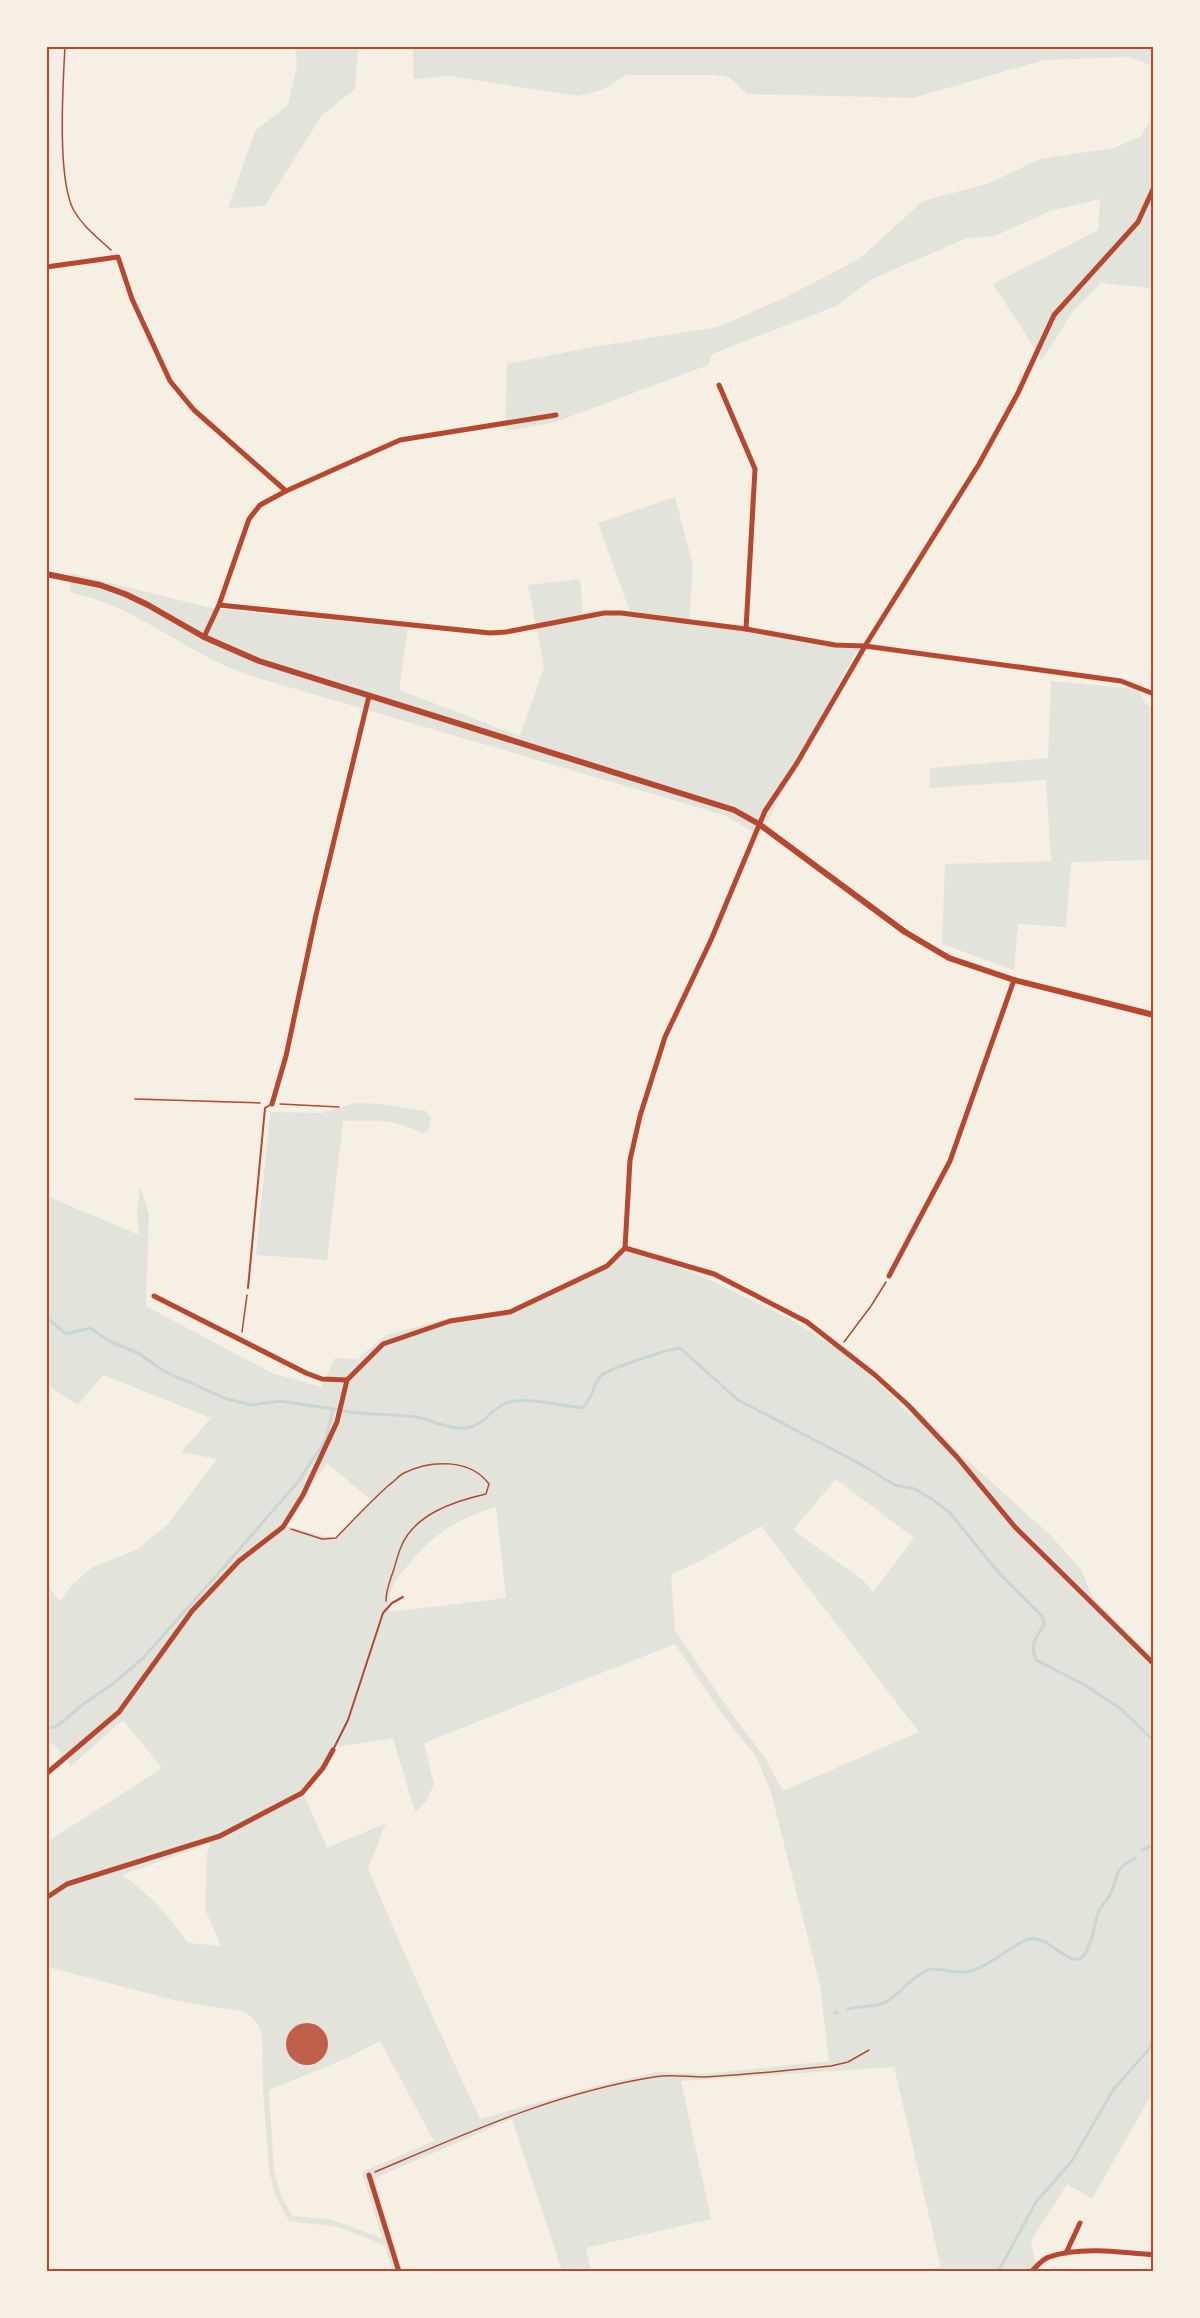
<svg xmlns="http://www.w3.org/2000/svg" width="1200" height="2318" viewBox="0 0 1200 2318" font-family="'IBM Plex Sans',sans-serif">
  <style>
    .green { fill: #e2e4dc; fill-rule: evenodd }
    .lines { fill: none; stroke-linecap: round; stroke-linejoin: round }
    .stream { stroke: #c9d6d2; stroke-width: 3 }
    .building { fill: #bf614a }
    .path { stroke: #b5482f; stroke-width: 1.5 }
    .service { stroke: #b5482f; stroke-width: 2 }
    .minor { stroke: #b5482f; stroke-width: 5 }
    .tertiary { stroke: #b5482f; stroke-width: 6 }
    .neatline { fill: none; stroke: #b5482f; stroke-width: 2 }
  </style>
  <rect width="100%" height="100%" fill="#f6efe4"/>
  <g class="green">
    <polygon points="295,47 1153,46 1154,68 1153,66 1130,57 1044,60 913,98 747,94 729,77 714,75 626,75 602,90 578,96 449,76 413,79 413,49 358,48 355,89 322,115 265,206 228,208 255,131 288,105 297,65"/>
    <polygon points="1153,114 1154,275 1151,288 1101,283 1073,311 1042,360 993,284 1098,230 1100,199 1050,211 995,236 967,238 872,279 836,306 712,354 708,365 553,423 505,431 507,364 587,348 718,327 788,296 859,259 923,201 987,184 1040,159 1114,148 1141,136"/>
    <path d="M675,497L693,566L689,623L858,647L760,836L724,815L248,675C205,660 168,633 128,613C109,603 90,597 70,592L71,573L215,609L408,627L399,690L520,736L544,667L528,585L580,579L583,614L607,611L630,612L598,523Z"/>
    <polygon points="1051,681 1138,689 1145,703 1153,708 1153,860 1071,862 1066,927 1018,924 1014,970 942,944 945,864 1051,861 1046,780 930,788 930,768 1048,758"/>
    <path d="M355,1103L381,1104L426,1111L431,1118L429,1128L422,1134C398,1118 371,1121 343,1121L327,1260L256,1255L270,1112L322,1113Z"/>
    <path d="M140,1185L149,1215L146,1306L272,1373L321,1387L335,1358L357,1359L386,1335L443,1320L512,1311L606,1267L614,1258L618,1247L663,1261L708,1279L790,1319L840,1350L887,1391L910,1416L913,1405L957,1451L1049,1534L1081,1569L1092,1596L1153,1660V2092L1092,2199L1067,2184L1031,2241L1035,2262L1043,2269L1040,2271H922L941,2267L894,2067L681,2081L711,2219L586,2248L591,2271H562L512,2119L378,2177L375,2180L403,2271H393L384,2245L339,2227L289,2221L274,2193L269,2169L263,2091L262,2035C259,2024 253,2018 245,2012L178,2001L47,1967V1842L162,1768L123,1720L71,1766L53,1743L47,1746L46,1583L60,1601L71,1586L91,1568L136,1550L167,1525L217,1459L181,1452L211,1418L103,1375L78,1405L47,1385V1196L139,1235L137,1213ZM327,1463L372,1501L337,1539L285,1526ZM836,1479L914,1538L873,1592L863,1580L793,1530ZM496,1507L506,1598L389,1612C390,1605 389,1596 392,1589C394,1582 400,1575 405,1569C431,1535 456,1519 496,1507ZM761,1526L919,1732L783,1791L765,1758L731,1713L675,1630L671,1575L706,1558ZM675,1644L722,1714L755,1755L770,1789L820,1985L829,2061L703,2074L657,2072L595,2086L480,2119L425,2000L368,1869L386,1823L327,1848L304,1795L324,1769L336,1747L393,1738L415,1812L427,1800L434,1784L424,1743ZM211,1843L207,1853L205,1909L221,1946L188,1943C167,1914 151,1895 122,1875ZM380,2041L434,2141L362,2172L382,2238L332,2220L293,2216L281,2196L274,2170L269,2090L345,2059Z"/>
  </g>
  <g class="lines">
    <g class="stream">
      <polyline points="46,1317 66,1334 90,1328 109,1341 138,1353 164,1371 224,1398 251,1405 280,1401 333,1409"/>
      <path d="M46,1729L57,1726L85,1703L114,1683L143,1658L224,1567L298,1482L326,1439L333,1409C362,1416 388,1413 416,1417C432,1420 449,1430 466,1428C485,1425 489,1411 504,1404C523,1395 561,1406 582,1408C594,1398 592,1385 601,1376C607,1369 669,1349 680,1348L738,1400L855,1461L895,1485L915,1489L932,1499L949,1512L1000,1574L1043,1617L1044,1625C1036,1638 1029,1645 1036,1660L1083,1684L1121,1709L1154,1741"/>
      <polyline points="1142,1850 1154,1845"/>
      <path d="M848,2009C859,2006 873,2007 884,2003C900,1996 914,1972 932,1969C942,1968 953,1973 964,1972C987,1969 1003,1951 1024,1941C1047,1928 1069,1973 1084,1955C1092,1945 1094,1927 1097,1916C1099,1907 1107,1901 1111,1893C1120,1873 1112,1871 1135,1858"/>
      <polyline points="834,2013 838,2012"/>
      <polyline points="998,2272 1036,2202 1072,2161 1113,2090 1150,2048 1154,2035"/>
    </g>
  </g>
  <circle class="building" cx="307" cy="2044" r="21"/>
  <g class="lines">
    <g class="path">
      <path d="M65,46C63,85 57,176 73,209C82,226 97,237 111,250"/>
      <polyline points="135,1099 260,1103"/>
      <polyline points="280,1104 339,1107"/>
      <polyline points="242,1332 247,1295"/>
      <polyline points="844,1342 871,1306 886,1282"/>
      <path d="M291,1529L322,1539L336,1538C353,1520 370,1502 389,1485C394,1482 398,1476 404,1473C430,1460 470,1458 489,1484L486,1494C455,1501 414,1514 401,1547C398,1554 396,1562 394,1569C390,1581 386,1589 386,1601"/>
      <path d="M375,2172C467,2133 554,2093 654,2077C671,2074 687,2077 704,2077C746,2075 789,2070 831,2066L848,2062L869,2050"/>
    </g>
    <g class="service">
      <polyline points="248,1288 265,1108 270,1105"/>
      <polyline points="334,1748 348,1720 383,1613 392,1603 403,1597"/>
    </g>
    <g class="minor">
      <polyline points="46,267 118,257 132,299 170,381 194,410 286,491"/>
      <polyline points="719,385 755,469 746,629"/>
      <polyline points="219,605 490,633 506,632 604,613 621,613 746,629 835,645 865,646 1121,681 1154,694"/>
      <polyline points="204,637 219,605 249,519 260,505 286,491 400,440 556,415"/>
      <polyline points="272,1104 286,1056 316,915 369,696"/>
      <polyline points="625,1248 630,1160 640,1116 665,1037 711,940 765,811 797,763 865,646 979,464 1018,393 1054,315 1138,222 1154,187"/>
      <polyline points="625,1248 714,1274 807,1322 875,1375 908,1405 957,1457 1015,1527 1154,1664"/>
      <polyline points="889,1276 950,1161 1014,980"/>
      <polyline points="154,1296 306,1373 322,1379 347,1380"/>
      <polyline points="46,1774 119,1712 192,1611 239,1561 283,1527 303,1495 337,1422 347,1380 383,1344 450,1321 510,1312 607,1266 625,1248"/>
      <polyline points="46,1898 67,1884 220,1836 302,1793 323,1768 333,1750"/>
      <polyline points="369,2175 399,2272"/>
      <polyline points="1066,2253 1080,2223"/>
      <path d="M1031,2272C1036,2267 1042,2259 1049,2257C1078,2246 1123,2252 1154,2255"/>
    </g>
    <polyline class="tertiary" points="46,574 100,585 125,594 148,605 204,637 259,661 734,810 759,824 905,932 949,958 1014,980 1154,1015"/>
  </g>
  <rect width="1200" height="2318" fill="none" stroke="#f6efe4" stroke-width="96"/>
  <rect x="48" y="48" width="1104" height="2222" class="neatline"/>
</svg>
